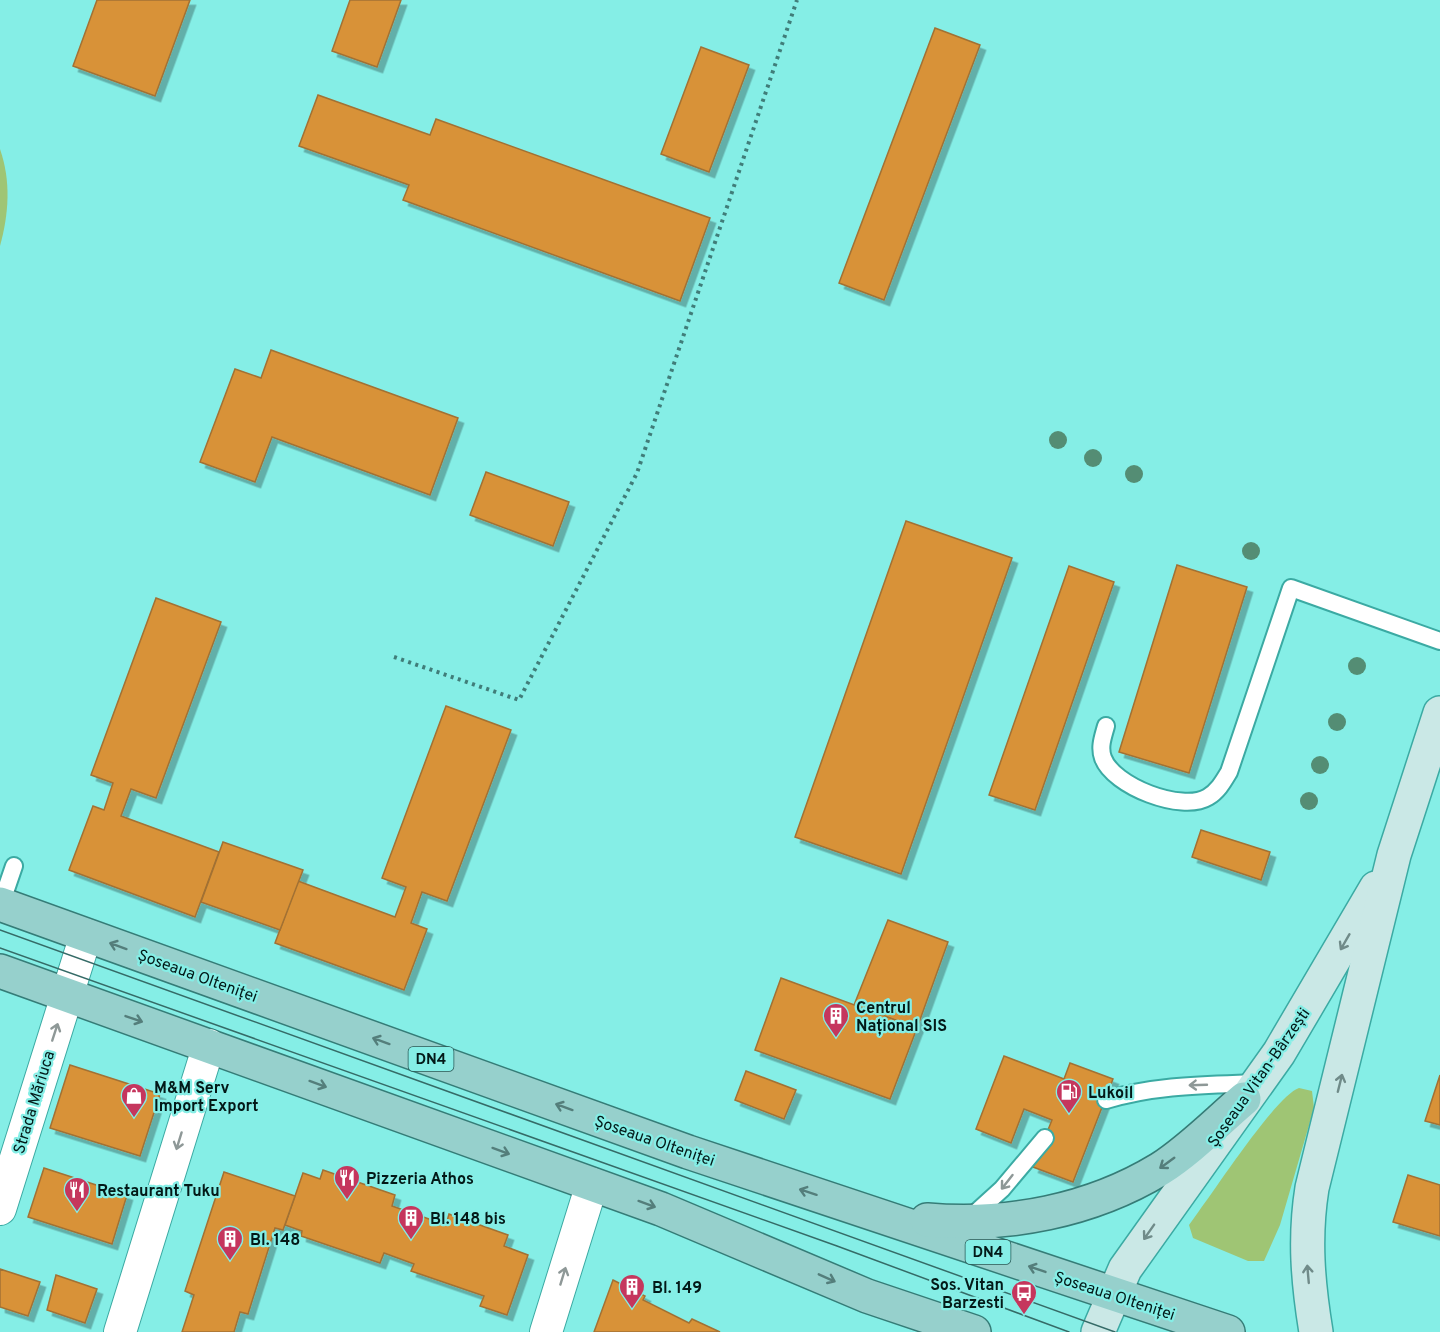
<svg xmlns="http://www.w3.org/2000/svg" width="1440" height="1332" viewBox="0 0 1440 1332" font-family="Overpass,sans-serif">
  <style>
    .green { fill: #9fc574 }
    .building { fill: #d89237; stroke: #a27134; stroke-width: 1.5; filter: url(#shadow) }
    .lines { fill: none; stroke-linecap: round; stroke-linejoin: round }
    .service-casing { stroke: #3baaa3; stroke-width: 20 }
    .minor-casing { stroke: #3baaa3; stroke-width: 34 }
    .secondary-casing { stroke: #3baaa3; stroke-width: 36 }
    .primary-casing { stroke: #357c77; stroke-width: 36 }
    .path { stroke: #407d79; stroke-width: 4; stroke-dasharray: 3 4.5; stroke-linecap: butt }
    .service { stroke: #fff; stroke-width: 16 }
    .minor { stroke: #fff; stroke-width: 32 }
    .secondary { stroke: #cae8e6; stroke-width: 33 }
    .primary { stroke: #96d0cc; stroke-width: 33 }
    .tram { stroke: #356b67; stroke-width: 1.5 }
    .tree { fill: #548d74 }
    .oneway { stroke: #708b89 }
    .oneway2 { stroke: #547e7b }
    .oneway3 { stroke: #8e9897 }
    .labels { text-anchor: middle; stroke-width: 4.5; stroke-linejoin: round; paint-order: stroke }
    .shield { fill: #85eee6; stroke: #2a5956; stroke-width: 1.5 }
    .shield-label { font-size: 15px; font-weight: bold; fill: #031918 }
    .street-label { font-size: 16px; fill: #031918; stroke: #85eee6 }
    .poi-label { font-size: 16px; font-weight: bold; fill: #031918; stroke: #85eee6; text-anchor: start }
  </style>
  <defs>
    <filter id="shadow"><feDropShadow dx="5.5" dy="5.5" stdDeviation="0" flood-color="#0004"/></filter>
  </defs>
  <rect width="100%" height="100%" fill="#85eee6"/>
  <g class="green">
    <path d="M0,149C11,181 9,213 0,246Z"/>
    <path d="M1299,1088L1312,1091L1314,1108L1280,1225L1264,1261H1248L1193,1238L1189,1225L1199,1211C1217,1187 1277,1095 1299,1088Z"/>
  </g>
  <g class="building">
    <polygon points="97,0 190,0 155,96 73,66"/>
    <polygon points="350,0 401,0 377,67 332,51"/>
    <polygon points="935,28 980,45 884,300 839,283"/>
    <polygon points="701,47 749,65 709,172 661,154"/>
    <polygon points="318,95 430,135 436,119 710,218 680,301 403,200 409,185 299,146"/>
    <polygon points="271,350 458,418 430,495 272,437 255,482 200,462 235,369 261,378"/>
    <polygon points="486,472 569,502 553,546 470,515"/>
    <polygon points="906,521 1012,558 901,874 795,837"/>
    <polygon points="1177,565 1247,587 1189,773 1119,752"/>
    <polygon points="1069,566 1114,582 1035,810 989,795"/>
    <polygon points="156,598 221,622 156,798 131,789 121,816 219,852 195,917 69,870 93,806 104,810 113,783 91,775"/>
    <polygon points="446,706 511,730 447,901 422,892 411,923 427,929 404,990 275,943 298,881 395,917 406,887 382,878"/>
    <polygon points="1201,830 1270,852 1261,880 1192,857"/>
    <polygon points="223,842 303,870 280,930 201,902"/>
    <polygon points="888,920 948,942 917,1028 854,1005"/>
    <polygon points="781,978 917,1028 890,1099 755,1050"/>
    <polygon points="1004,1056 1064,1079 1070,1063 1113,1079 1073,1182 1033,1167 1052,1120 1024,1109 1011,1143 976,1129"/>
    <polygon points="70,1065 160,1094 140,1156 50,1128"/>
    <polygon points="746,1071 796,1090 784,1119 735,1100"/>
    <polygon points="1440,1075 1440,1125 1425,1121"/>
    <polygon points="44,1168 127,1195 112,1244 28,1217"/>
    <polygon points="323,1170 395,1195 392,1206 446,1225 449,1214 508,1235 504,1246 528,1255 507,1315 480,1306 484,1296 411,1271 414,1264 384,1253 380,1263 301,1236 302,1231 285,1225 303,1173 320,1179"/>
    <polygon points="224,1172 295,1196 283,1230 275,1228 248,1314 240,1312 234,1332 182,1332 194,1295 185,1291"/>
    <polygon points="1408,1175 1440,1185 1440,1236 1393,1222"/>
    <polygon points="0,1269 40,1282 28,1316 0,1307"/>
    <polygon points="56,1275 97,1289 85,1323 47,1310"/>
    <polygon points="613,1280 645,1296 643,1300 689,1323 692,1319 720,1332 594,1332"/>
  </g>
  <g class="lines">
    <defs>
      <g id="service">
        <path d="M1106,726C1103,737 1099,747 1103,758C1113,786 1182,813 1208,797C1218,791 1223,782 1229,772L1291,588L1440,641"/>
        <polyline points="0,907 14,866"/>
        <path d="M1106,1100C1155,1085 1205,1085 1256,1083"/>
        <polyline points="970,1218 1002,1189 1045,1138"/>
      </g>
      <g id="minor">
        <polyline points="0,1209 86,935"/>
        <polyline points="120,1332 209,1045"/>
        <polyline points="546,1332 592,1184"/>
      </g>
      <g id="secondary">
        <polyline points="1098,1332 1125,1269 1279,1053 1376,888"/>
        <path d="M1316,1332C1308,1283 1304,1238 1312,1188L1394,855L1440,713"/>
      </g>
      <g id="primary">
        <polyline points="0,904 688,1152 1228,1332"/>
        <polyline points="0,971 661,1209 867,1296 974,1332"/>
        <path d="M927,1220C1007,1227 1091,1211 1160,1169C1190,1150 1217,1122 1244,1099"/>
      </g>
    </defs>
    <use href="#service" class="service-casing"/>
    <use href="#minor" class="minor-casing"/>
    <use href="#secondary" class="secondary-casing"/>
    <use href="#primary" class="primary-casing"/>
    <polyline class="path" points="394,657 519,700 637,473 797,0"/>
    <use href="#service" class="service"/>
    <use href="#minor" class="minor"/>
    <use href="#secondary" class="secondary"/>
    <use href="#primary" class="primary"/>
    <g class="tram">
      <polyline points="0,930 1115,1332"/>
      <polyline points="0,948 837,1246 1069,1332"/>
    </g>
  </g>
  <g class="tree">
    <circle cx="1058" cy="440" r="9"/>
    <circle cx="1093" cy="458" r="9"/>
    <circle cx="1134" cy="474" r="9"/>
    <circle cx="1251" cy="551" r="9"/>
    <circle cx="1357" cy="666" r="9"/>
    <circle cx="1337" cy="722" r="9"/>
    <circle cx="1320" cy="765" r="9"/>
    <circle cx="1309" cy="801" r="9"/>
  </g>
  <defs><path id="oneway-shaft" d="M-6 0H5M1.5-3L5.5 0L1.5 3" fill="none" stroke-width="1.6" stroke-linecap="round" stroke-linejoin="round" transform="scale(1.5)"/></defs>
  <g class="oneway">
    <use href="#oneway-shaft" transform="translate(1345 942) rotate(120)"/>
    <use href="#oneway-shaft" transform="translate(1340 1083) rotate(-76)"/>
    <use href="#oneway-shaft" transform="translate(1149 1232) rotate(125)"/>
    <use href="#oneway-shaft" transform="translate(1308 1274) rotate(-95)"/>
  </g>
  <g class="oneway2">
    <use href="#oneway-shaft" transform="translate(118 946) rotate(-160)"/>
    <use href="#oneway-shaft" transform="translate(134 1019) rotate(19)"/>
    <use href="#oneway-shaft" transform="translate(381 1041) rotate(-160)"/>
    <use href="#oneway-shaft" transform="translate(318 1084) rotate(20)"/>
    <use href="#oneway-shaft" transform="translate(564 1107) rotate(-160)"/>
    <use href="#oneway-shaft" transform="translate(501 1151) rotate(20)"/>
    <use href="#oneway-shaft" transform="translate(1167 1163) rotate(144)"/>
    <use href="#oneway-shaft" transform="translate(808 1192) rotate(-162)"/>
    <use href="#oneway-shaft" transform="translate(647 1204) rotate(20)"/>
    <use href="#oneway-shaft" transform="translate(1037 1269) rotate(-161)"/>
    <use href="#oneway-shaft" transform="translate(827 1278) rotate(24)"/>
  </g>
  <g class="oneway3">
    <use href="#oneway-shaft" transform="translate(55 1032) rotate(-72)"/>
    <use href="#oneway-shaft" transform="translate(1198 1085) rotate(178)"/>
    <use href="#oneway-shaft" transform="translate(179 1141) rotate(107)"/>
    <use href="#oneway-shaft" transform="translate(1007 1182) rotate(128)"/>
    <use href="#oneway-shaft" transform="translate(563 1276) rotate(-73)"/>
  </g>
  <defs>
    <symbol id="building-pin" viewBox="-11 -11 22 30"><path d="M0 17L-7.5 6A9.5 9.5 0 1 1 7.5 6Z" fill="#c5365d" stroke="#85eee6"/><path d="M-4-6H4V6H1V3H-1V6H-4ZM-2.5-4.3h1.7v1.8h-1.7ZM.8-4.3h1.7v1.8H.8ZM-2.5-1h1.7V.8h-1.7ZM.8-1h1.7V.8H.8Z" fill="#fff"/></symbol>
    <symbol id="fuel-pin" viewBox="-11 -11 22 30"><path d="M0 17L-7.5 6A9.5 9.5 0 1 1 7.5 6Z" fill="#c5365d" stroke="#85eee6"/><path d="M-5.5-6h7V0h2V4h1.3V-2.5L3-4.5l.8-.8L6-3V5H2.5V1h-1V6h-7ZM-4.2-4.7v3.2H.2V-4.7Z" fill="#fff"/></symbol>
    <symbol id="shop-pin" viewBox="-11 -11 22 30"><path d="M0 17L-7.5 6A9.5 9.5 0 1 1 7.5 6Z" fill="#c5365d" stroke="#85eee6"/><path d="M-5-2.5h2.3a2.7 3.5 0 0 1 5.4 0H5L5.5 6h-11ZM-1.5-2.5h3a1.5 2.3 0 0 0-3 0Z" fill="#fff"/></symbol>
    <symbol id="restaurant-pin" viewBox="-11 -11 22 30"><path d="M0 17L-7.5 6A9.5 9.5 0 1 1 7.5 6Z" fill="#c5365d" stroke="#85eee6"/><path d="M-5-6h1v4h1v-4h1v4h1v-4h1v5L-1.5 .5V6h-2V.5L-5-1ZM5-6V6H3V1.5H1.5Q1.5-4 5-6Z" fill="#fff"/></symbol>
    <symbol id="bus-pin" viewBox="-11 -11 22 30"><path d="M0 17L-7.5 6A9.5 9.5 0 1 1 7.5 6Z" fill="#c5365d" stroke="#85eee6"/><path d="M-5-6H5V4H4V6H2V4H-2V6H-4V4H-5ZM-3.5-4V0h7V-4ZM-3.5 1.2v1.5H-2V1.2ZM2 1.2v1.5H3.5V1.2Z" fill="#fff"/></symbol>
  </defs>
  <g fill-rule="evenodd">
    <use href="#building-pin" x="821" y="1001" width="30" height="40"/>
    <use href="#fuel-pin" x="1054" y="1077" width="30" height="40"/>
    <use href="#shop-pin" x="119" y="1081" width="30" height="40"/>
    <use href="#restaurant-pin" x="332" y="1163" width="30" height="40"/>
    <use href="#restaurant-pin" x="62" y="1175" width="30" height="40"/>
    <use href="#building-pin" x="396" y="1203" width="30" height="40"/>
    <use href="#building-pin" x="215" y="1224" width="30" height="40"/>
    <use href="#building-pin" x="617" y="1272" width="30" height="40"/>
    <use href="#bus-pin" x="1009" y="1278" width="30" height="40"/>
  </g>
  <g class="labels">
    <g class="shield">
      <rect x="408.5" y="1047" width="45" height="24" rx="4.5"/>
      <rect x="965.5" y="1240" width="45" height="24" rx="4.5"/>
    </g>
    <g class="shield-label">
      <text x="431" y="1064">DN4</text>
      <text x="988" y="1257">DN4</text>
    </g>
    <g class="street-label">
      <text transform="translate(198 975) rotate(20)" y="6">Șoseaua Olteniței</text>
      <text transform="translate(1258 1077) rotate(-55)" y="6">Șoseaua Vitan-Bârzești</text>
      <text transform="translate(33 1102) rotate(-73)" y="6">Strada Măriuca</text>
      <text transform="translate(655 1140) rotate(19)" y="6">Șoseaua Olteniței</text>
      <text transform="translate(1115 1295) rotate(18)" y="6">Șoseaua Olteniței</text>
    </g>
    <g class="poi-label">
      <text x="856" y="1013">Centrul<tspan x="856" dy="18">Național SIS</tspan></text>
      <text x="154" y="1093">M&amp;M Serv<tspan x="154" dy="18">Import Export</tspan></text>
      <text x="1088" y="1098">Lukoil</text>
      <text x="366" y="1184">Pizzeria Athos</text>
      <text x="97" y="1196">Restaurant Tuku</text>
      <text x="430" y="1224">Bl. 148 bis</text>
      <text x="250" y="1245">Bl. 148</text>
      <text x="1004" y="1290" text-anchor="end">Sos. Vitan<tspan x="1004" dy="18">Barzesti</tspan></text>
      <text x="652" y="1293">Bl. 149</text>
    </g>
  </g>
</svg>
